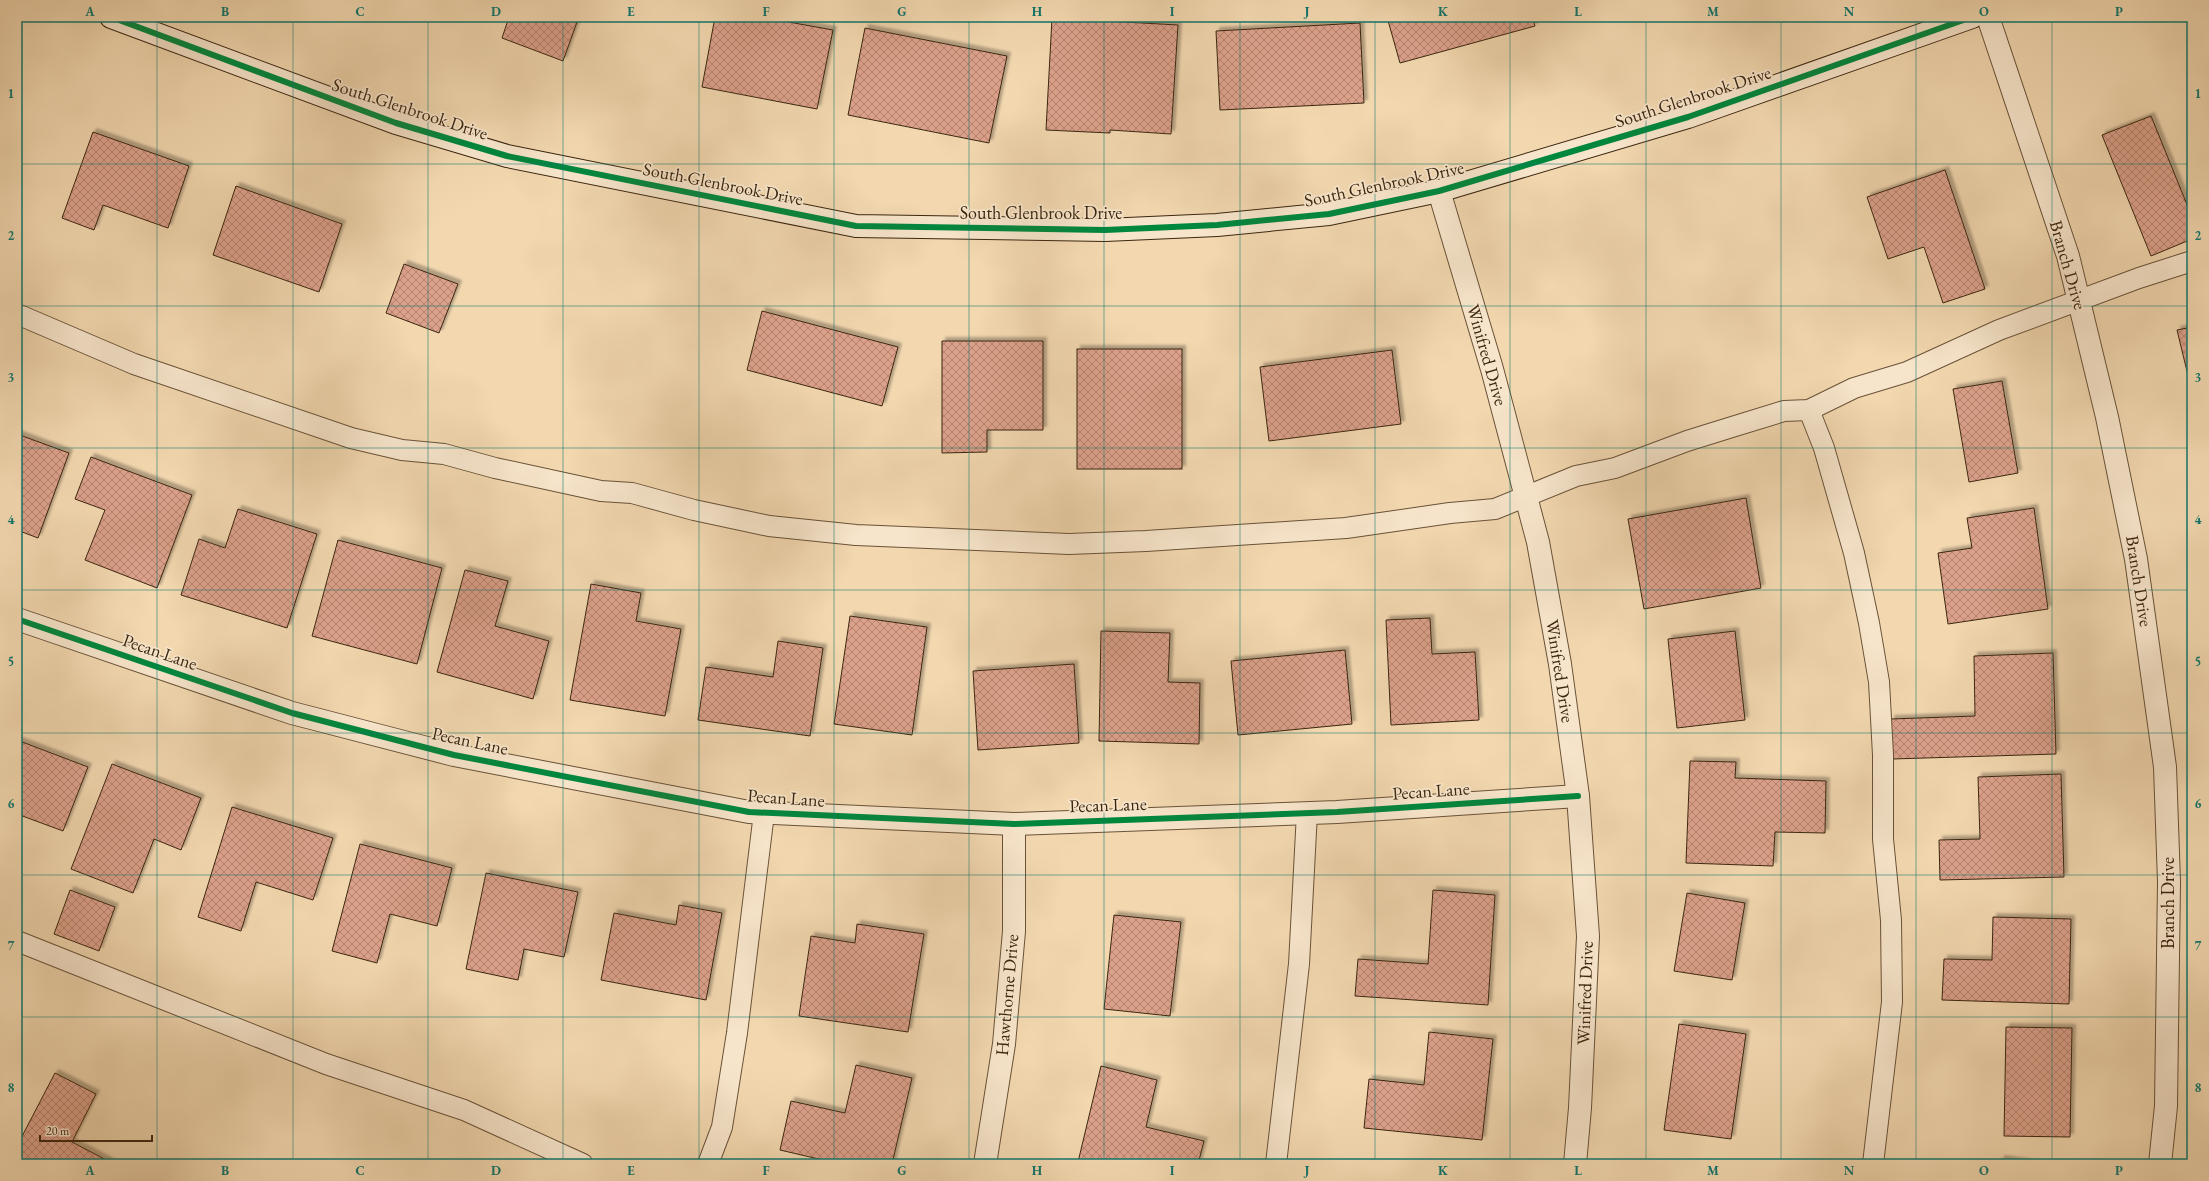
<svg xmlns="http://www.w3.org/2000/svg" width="2209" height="1181" viewBox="0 0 2209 1181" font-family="'EB Garamond',serif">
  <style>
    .building { fill: url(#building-cross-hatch); stroke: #3b2610; filter: url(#shadow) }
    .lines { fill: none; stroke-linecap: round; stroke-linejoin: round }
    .lane-casing { stroke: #695238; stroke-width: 22 }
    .street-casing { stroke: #695238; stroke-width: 24 }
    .secondary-casing { stroke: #3b2610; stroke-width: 24 }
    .lane { stroke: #f7e5cb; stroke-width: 20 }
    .street { stroke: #f7e5cb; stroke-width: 22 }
    .secondary { stroke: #f7e5cb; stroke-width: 22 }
    .cycleway-casing { stroke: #f7e5cb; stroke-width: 8 }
    .cycleway { stroke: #00873e; stroke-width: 6 }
    .grid { fill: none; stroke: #0f766e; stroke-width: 1; stroke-opacity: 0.55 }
    .labels { text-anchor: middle; stroke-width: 3.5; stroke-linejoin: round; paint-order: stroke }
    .street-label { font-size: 18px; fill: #3b2610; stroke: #f7e5cb }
    .neatline { fill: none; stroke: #0f766e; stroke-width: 1.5 }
    .grid-label { font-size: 13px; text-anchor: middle; font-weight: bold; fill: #0f766e }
  </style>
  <defs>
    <pattern id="building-cross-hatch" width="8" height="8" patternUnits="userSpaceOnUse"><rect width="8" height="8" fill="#dca18b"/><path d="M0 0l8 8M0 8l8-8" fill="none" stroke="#b48370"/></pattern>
    <filter id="shadow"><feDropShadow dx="3.5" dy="-3.5" stdDeviation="1" flood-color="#0004"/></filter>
  </defs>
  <rect width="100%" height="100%" fill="#f2d7af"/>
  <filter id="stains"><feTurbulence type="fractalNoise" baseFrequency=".005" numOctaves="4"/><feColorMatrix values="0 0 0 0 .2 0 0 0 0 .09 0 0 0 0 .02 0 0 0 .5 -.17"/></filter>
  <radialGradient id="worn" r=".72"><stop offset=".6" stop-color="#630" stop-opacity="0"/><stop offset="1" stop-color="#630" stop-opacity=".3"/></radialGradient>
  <g class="building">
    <polygon points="509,17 563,17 577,22 563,61 502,38"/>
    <polygon points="715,17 761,17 833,30 817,109 702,87"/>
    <polygon points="1387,17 1532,17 1535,26 1400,63"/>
    <polygon points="1052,18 1178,25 1171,134 1110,130 1110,133 1046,130"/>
    <polygon points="1360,23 1364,103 1220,110 1216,31"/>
    <polygon points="865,28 1007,56 989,143 848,115"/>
    <polygon points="2151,116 2192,217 2192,239 2151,256 2102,135"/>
    <polygon points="93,132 189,166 168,228 103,205 94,230 62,218"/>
    <polygon points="1945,170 1985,289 1943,303 1924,247 1888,259 1867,197"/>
    <polygon points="236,186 342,224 319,292 213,255"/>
    <polygon points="404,264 458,284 439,333 386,313"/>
    <polygon points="762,311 898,347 882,406 747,370"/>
    <polygon points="2192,327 2192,392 2177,330"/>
    <polygon points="942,341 1043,341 1043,430 987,430 987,452 942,453"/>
    <rect x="1077" y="349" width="105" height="120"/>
    <polygon points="1392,350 1401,424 1269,441 1260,367"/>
    <polygon points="2002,381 2018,473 1969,482 1953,389"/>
    <polygon points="17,434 69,453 38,538 17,530"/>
    <polygon points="91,457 192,495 157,588 85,560 105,510 75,499"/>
    <polygon points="1746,498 1761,588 1644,609 1628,519"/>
    <polygon points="2034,508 2048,609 1948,624 1938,553 1972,548 1967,518"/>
    <polygon points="238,509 317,534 287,628 181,595 199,539 225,548"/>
    <polygon points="338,540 442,568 417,664 312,636"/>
    <polygon points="465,570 508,581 495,626 549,641 533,699 437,672"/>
    <polygon points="591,584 641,593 636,621 681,629 665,716 570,700"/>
    <polygon points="850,616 927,627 912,735 834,724"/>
    <polygon points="1430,618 1432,654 1475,652 1479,720 1391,725 1386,620"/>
    <polygon points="1101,631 1170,633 1168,682 1200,683 1199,744 1099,741"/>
    <polygon points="1735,631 1745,720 1677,728 1668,639"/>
    <polygon points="778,641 823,648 810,736 698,720 706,667 773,677"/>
    <polygon points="1345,650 1352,724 1238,735 1231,661"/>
    <polygon points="2053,653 2056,754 1892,759 1891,719 1975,716 1974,656"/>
    <polygon points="1074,664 1079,743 978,750 973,671"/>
    <polygon points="17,740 88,767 63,831 17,814"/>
    <polygon points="1690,761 1736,762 1735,778 1826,781 1825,833 1775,832 1773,866 1686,863"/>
    <polygon points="112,764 201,798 181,850 154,839 133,893 71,869"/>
    <polygon points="2061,774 2064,877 1940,880 1939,840 1980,839 1978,777"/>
    <polygon points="232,807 333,838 313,900 256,882 241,931 198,917"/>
    <polygon points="360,844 452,868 437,926 390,914 377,963 332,951"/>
    <polygon points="486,873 578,892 564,957 524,949 518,980 466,969"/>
    <polygon points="70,890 115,907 99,951 54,934"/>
    <polygon points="1433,890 1495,895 1488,1005 1355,996 1358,959 1428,964"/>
    <polygon points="1687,893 1745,903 1732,980 1674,971"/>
    <polygon points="679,905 722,913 706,1000 601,980 614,913 676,925"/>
    <polygon points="1114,915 1181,922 1170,1016 1104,1009"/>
    <polygon points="1993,917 2071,919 2069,1004 1942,1000 1944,959 1992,960"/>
    <polygon points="857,924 924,934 908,1032 799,1016 811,936 855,943"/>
    <polygon points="1679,1024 1746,1034 1731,1139 1664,1130"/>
    <polygon points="2006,1027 2072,1028 2070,1137 2004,1136"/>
    <polygon points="1429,1032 1493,1039 1482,1140 1364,1128 1369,1079 1424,1085"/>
    <polygon points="856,1065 912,1078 892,1164 840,1164 780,1150 791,1101 845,1113"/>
    <polygon points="1101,1066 1157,1080 1146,1127 1204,1141 1198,1164 1085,1164 1078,1162"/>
    <polygon points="55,1073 96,1094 72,1142 114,1164 17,1164 17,1146"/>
    <polygon points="2001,1159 2035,1164 2000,1164"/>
  </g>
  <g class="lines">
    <defs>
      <g id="lane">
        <polyline points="17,314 134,364 351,438 402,450 444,454 495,468 601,491 632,493 694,510 769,526 856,535 1069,544 1146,541 1346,528 1450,513 1495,509 1576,476 1615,468 1687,441 1732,427 1784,411 1809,410 1854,388 1907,372 1999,330 2139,278 2192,261"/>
        <polyline points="1809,410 1824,448 1854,553 1869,623 1879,682 1883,755 1883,839 1891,920 1892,1002 1873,1164"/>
        <polyline points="17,941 326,1064 464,1110 583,1164"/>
        <polyline points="708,1164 722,1127 737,1033 764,813"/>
        <polyline points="1276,1164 1299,964 1307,813"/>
      </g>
      <g id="street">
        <polyline points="1988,17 2068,256 2107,417 2136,559 2165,767 2169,882 2166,1106 2160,1164"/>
        <polyline points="1439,191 1492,369 1538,542 1560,664 1578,796 1588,936 1580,1108 1575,1164"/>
        <polyline points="17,619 292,713 454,755 749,812 1014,824 1337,812 1578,796"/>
        <polyline points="985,1164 1004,1044 1014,931 1014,824"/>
      </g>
      <polyline id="secondary" points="111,17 396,123 507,156 856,226 1105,230 1217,225 1329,214 1439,191 1688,117 1972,17"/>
    </defs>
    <use href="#lane" class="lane-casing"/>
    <use href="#street" class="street-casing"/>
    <use href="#secondary" class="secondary-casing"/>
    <use href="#lane" class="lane"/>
    <use href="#street" class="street"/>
    <use href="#secondary" class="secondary"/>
    <defs>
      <g id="cycleway">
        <polyline points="111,17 396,123 507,156 856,226 1105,230 1217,225 1329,214 1439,191 1688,117 1972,17"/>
        <polyline points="17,619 292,713 454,755 749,812 1014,824 1337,812 1578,796"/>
      </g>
    </defs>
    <use href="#cycleway" class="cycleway-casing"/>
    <use href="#cycleway" class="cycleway"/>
  </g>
  <path class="grid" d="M157,17V1164M293,17V1164M428,17V1164M563,17V1164M699,17V1164M834,17V1164M969,17V1164M1104,17V1164M1240,17V1164M1375,17V1164M1510,17V1164M1646,17V1164M1781,17V1164M1916,17V1164M2052,17V1164M17,164H2192M17,306H2192M17,448H2192M17,590H2192M17,733H2192M17,875H2192M17,1017H2192"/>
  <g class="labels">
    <g class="street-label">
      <text transform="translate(1693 97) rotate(-18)" y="6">South Glenbrook Drive</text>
      <text transform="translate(410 109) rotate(18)" y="6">South Glenbrook Drive</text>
      <text transform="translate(723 184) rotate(11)" y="6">South Glenbrook Drive</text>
      <text transform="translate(1384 184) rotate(-12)" y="6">South Glenbrook Drive</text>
      <text x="1041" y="219">South Glenbrook Drive</text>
      <text transform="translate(2068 265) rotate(74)" y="6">Branch Drive</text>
      <text transform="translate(1487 355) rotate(74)" y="6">Winifred Drive</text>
      <text transform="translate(2139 581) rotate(81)" y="6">Branch Drive</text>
      <text transform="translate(160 652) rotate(19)" y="6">Pecan Lane</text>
      <text transform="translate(1560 671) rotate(81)" y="6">Winifred Drive</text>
      <text transform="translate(470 741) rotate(12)" y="6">Pecan Lane</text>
      <text transform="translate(1431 791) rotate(-4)" y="6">Pecan Lane</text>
      <text transform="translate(786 798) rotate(4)" y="6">Pecan Lane</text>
      <text transform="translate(1108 805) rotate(-2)" y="6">Pecan Lane</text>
      <text transform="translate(2168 903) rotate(-90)" y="6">Branch Drive</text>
      <text transform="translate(1585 993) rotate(-88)" y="6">Winifred Drive</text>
      <text transform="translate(1007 995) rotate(-85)" y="6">Hawthorne Drive</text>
    </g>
  </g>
  <rect width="2209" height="1181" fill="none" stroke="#f2d7af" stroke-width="44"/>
  <path d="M40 1135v6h112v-6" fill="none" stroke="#3b2610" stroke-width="2"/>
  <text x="46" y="1135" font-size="12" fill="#3b2610" stroke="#f7e5cb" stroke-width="3" paint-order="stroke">20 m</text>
  <rect x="22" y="22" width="2165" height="1137" class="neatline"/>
  <g class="grid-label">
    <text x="90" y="16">A</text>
    <text x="225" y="16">B</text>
    <text x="360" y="16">C</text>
    <text x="496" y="16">D</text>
    <text x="631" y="16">E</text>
    <text x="766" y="16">F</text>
    <text x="902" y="16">G</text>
    <text x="1037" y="16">H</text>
    <text x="1172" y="16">I</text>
    <text x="1307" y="16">J</text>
    <text x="1443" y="16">K</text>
    <text x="1578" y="16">L</text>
    <text x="1713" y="16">M</text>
    <text x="1849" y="16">N</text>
    <text x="1984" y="16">O</text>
    <text x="2119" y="16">P</text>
    <text x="11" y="98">1</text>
    <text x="2198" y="98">1</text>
    <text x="11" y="240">2</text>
    <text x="2198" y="240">2</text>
    <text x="11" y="382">3</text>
    <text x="2198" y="382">3</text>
    <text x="11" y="524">4</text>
    <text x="2198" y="524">4</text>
    <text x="11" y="666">5</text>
    <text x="2198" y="666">5</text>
    <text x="11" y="808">6</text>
    <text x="2198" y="808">6</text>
    <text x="11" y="950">7</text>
    <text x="2198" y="950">7</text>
    <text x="11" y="1092">8</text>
    <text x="2198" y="1092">8</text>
    <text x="90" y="1175">A</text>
    <text x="225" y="1175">B</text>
    <text x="360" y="1175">C</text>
    <text x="496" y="1175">D</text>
    <text x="631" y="1175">E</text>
    <text x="766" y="1175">F</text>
    <text x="902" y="1175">G</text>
    <text x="1037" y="1175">H</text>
    <text x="1172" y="1175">I</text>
    <text x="1307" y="1175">J</text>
    <text x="1443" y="1175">K</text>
    <text x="1578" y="1175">L</text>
    <text x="1713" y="1175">M</text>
    <text x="1849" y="1175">N</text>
    <text x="1984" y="1175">O</text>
    <text x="2119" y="1175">P</text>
  </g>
  <rect width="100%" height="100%" filter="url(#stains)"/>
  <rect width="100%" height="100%" fill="url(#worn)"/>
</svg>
